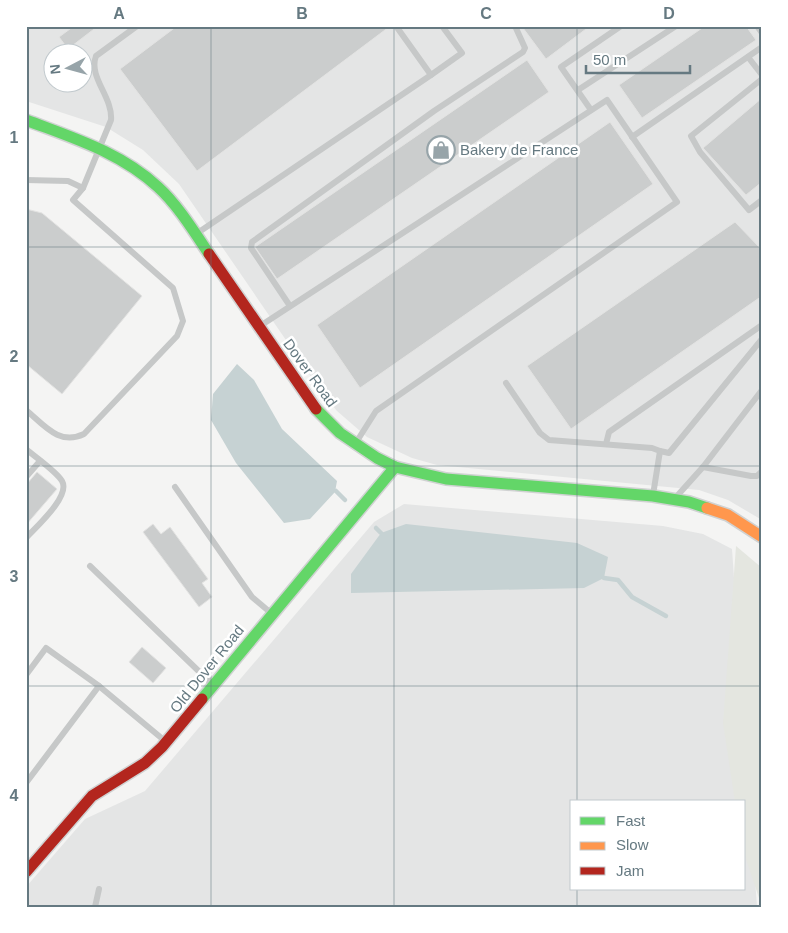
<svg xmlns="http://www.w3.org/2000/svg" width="788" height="933" viewBox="0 0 788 933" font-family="Arial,sans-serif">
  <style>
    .built { fill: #e4e5e5; fill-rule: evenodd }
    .green { fill: #e4e6e0 }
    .water { fill: #c6d2d3 }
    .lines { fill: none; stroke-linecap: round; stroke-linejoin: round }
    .stream { stroke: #c6d2d3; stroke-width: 4.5 }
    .building { fill: #cbcdcd; stroke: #e3e3e2 }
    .fast-casing { stroke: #d0d2d2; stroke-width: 14 }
    .slow-casing { stroke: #d0d2d2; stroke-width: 14 }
    .jam-casing { stroke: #d0d2d2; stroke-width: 14 }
    .lane { stroke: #c6c8c8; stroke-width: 6 }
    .fast { stroke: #63d668; stroke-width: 11 }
    .slow { stroke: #ff974d; stroke-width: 11 }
    .jam { stroke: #b3261e; stroke-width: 11 }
    .grid { fill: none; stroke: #657981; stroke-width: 1; stroke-opacity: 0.55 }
    .labels { text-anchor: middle; stroke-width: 5; stroke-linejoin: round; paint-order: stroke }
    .poi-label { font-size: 15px; fill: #657981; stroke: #fff; text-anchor: start }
    .street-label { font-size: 15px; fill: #657981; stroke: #fff }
    .neatline { fill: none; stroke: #657981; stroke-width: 2 }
    .grid-label { font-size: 16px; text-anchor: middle; font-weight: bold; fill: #657981 }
  </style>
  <rect width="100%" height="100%" fill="#f4f4f3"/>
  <g class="built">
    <path d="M26,26H762V520L728,500L699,490L437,465L412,458L367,437L337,411L323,394L179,184L143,150L106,127L26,101ZM52,52H82V82H52Z"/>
    <path d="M404,504L663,526L703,534L732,549L757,907H26V887L85,819L145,791L374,522ZM572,802H744V889H572Z"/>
  </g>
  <polygon class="green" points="736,546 762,568 762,907 744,853 744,802 735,802 723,723"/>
  <g class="water">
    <polygon points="237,364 254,380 282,429 337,481 335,492 310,519 284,523 236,463 211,420 213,394"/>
    <polygon points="406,524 577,543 608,557 604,578 584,588 351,593 351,574 381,533"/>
  </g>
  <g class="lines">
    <g class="stream">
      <polyline points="336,491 345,500"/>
      <polyline points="376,528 381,533"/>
      <polyline points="604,578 618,580 632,597 666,616"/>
    </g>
  </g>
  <g class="building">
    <polygon points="74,26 98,26 68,49 59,37"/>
    <polygon points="177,26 388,26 389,27 197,171 120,69"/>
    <polygon points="525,26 590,26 546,59 523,28"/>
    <polygon points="705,26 746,26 756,40 642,118 619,85"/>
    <polygon points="527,60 549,92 277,279 255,247"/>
    <polygon points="762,98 762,182 746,195 703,148"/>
    <polygon points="610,122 653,184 360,388 317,325"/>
    <polygon points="26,209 42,213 142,296 62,394 26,364"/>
    <polygon points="735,222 762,250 762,296 571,429 527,366"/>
    <polygon points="37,472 57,489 26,525 26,485"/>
    <polygon points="153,524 161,534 170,527 208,579 202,583 212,597 199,607 143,532"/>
    <polygon points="142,647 166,668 153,683 129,662"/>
  </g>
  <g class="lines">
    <defs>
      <g id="fast">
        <path d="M26,120C73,138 120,152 158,187C177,204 195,233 209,254"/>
        <polyline points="316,409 340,433 377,458 395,467 446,479 653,496 689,502 707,508"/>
        <polyline points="202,699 395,467"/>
      </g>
      <polyline id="slow" points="707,508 728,515 762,537"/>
      <g id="jam">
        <polyline points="209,254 316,409"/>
        <polyline points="26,872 92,796 145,763 162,747 202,699"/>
      </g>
    </defs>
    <use href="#fast" class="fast-casing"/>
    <use href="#slow" class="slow-casing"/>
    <use href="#jam" class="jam-casing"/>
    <g class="lane">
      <polyline points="757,26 762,33"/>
      <polyline points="748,57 762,75"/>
      <polyline points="431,75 462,53 442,26"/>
      <polyline points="762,79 691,136 700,152 749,210 762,200"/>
      <polyline points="578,90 676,26"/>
      <polyline points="591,110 561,67 621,26"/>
      <polyline points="632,137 762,47"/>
      <polyline points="26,180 68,181 83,188"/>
      <polyline points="196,234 431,75 396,26"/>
      <polyline points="290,306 251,248 252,242 434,111 523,52 525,48 515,26"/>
      <polyline points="260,326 607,100 677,202 376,411 357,441"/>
      <polyline points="506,383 540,433 549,440 652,448 660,451 653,495"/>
      <path d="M26,410C44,425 59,446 84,434L177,336L183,321L173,288L73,200L83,188L111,120C113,97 88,77 96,56L137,26"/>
      <polyline points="606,444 609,432 762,325"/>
      <path d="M26,449C35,457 56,471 62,481C71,496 36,527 26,538"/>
      <polyline points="660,451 669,453 762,339"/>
      <polyline points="703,467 751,476 757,476 762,471"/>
      <polyline points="26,477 40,461"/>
      <polyline points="175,487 252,597 271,613"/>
      <polyline points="677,496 703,467 762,390"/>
      <polyline points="90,566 212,684"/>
      <polyline points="26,675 46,648 99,686 165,741"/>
      <polyline points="26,783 99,686"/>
      <polyline points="95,907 99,889"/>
    </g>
    <use href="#fast" class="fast"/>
    <use href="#slow" class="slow"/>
    <use href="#jam" class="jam"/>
  </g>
  <path class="grid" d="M211,26V907M394,26V907M577,26V802M26,247H762M26,466H762M26,686H762M577,889V907"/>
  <defs>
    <symbol id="shop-ring" viewBox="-11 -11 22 22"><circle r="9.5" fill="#fff" stroke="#97a4a9" stroke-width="1.5"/><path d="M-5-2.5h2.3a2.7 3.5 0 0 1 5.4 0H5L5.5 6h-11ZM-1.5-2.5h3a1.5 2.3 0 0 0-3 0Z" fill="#97a4a9"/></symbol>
  </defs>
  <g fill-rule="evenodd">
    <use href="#shop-ring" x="425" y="134" width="32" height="32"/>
  </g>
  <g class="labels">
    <g class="poi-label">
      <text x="460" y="155">Bakery de France</text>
    </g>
    <g class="street-label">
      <text transform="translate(310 373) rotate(54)" y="5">Dover Road</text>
      <text transform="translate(207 669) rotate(-51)" y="5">Old Dover Road</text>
    </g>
  </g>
  <rect width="788" height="933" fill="none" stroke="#ffffff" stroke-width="55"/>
  <rect x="570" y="800" width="175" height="90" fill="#ffffff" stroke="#c1c9cd"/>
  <rect x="580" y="817" width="25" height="8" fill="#63d668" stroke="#c1c9cd"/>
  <text x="616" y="826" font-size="15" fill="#657981">Fast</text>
  <rect x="580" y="842" width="25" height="8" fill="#ff974d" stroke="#c1c9cd"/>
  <text x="616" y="850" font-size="15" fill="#657981">Slow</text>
  <rect x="580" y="867" width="25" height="8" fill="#b3261e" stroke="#c1c9cd"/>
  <text x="616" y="876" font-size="15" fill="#657981">Jam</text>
  <g transform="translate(68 68) rotate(264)"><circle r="24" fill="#ffffff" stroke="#c1c9cd"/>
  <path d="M0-4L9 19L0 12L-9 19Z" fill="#97a4a9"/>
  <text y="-8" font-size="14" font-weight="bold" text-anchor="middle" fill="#657981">N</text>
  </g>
  <path d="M586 65v8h104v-8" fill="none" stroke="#657981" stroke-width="2.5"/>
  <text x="593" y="65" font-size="15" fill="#657981" stroke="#ffffff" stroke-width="4" paint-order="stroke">50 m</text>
  <rect x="28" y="28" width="732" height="878" class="neatline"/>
  <g class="grid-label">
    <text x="119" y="19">A</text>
    <text x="302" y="19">B</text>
    <text x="486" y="19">C</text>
    <text x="669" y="19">D</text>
    <text x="14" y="143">1</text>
    <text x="14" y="362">2</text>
    <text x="14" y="582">3</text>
    <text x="14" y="801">4</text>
  </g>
</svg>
